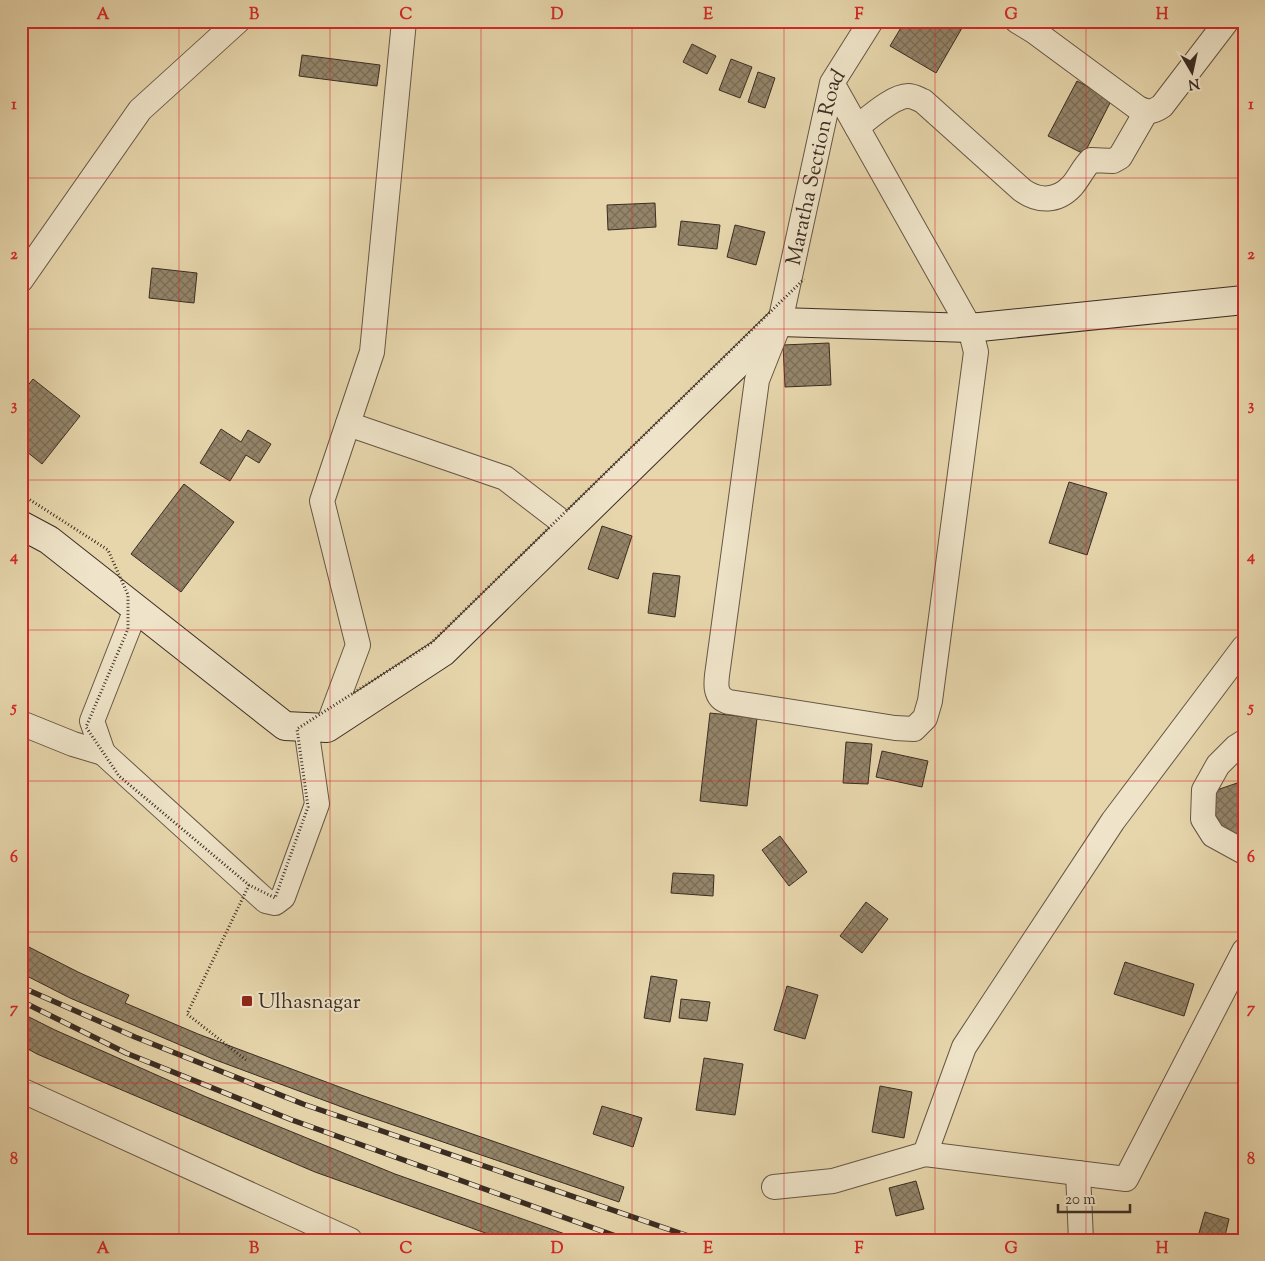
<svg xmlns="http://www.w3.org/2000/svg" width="1265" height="1261" viewBox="0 0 1265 1261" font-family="'Sorts Mill Goudy',serif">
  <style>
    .building { fill: url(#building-cross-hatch); stroke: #3b2d23 }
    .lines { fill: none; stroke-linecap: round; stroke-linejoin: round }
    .street-casing { stroke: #665745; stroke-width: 26 }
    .secondary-casing { stroke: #3b2d23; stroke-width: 30 }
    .street { stroke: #efe4c9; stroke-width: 24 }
    .secondary { stroke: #efe4c9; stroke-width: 28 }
    .rail-casing { stroke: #3b2d23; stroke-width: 5.5 }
    .rail { stroke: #efe4c9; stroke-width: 4; stroke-dasharray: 11; stroke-linecap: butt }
    .path-bridge { stroke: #3b2d23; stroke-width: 3; stroke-dasharray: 1 2.5; stroke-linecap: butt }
    .grid { fill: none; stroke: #d62828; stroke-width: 1; stroke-opacity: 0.55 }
    .poi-dot { fill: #8f2418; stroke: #efe4c9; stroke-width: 2 }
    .labels { text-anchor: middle; stroke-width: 4; stroke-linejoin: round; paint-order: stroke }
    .street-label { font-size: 21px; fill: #3b2d23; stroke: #efe4c9 }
    .poi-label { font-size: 21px; fill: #3b2d23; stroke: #efe4c9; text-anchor: start }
    .neatline { fill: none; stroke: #d62828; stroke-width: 2 }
    .grid-label { font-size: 16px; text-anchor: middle; font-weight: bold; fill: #d62828 }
  </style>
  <defs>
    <pattern id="building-cross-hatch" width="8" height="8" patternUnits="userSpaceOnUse" patternTransform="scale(1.25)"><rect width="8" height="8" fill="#94856a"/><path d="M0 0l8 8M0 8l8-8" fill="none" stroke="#7a6d57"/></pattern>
  </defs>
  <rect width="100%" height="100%" fill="#e7d6ac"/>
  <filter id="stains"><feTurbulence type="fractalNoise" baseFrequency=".004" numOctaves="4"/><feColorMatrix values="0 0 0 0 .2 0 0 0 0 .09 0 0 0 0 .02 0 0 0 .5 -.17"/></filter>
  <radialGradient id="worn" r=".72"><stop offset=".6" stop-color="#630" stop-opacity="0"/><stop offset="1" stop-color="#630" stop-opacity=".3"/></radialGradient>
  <g class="building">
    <polygon points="905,21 966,21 936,73 890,46"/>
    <polygon points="692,44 716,56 707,74 683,62"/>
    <polygon points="302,55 380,65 377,86 299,76"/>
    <polygon points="731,59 752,67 740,98 719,90"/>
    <polygon points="758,72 775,78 765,108 748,102"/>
    <polygon points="1077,81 1112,99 1084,154 1048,136"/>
    <polygon points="655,203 656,227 608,230 607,205"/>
    <polygon points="681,221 720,225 717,249 678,245"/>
    <polygon points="735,225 765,232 756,265 727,257"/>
    <polygon points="152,268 197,273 194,303 149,298"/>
    <polygon points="829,343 831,385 785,387 783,345"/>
    <polygon points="33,379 80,416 42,464 21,447 21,394"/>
    <polygon points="221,429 241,442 248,430 271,444 259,463 246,455 230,481 200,463"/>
    <polygon points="1069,482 1107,493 1087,555 1049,543"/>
    <polygon points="184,484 234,522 181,592 131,554"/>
    <polygon points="602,526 632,536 618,579 588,569"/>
    <polygon points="653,573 680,576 675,617 648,613"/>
    <polygon points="710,713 757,718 747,806 700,801"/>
    <polygon points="846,742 872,744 868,784 843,783"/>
    <polygon points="882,751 928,761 922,787 876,777"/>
    <polygon points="1243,781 1244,834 1223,841 1208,793"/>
    <polygon points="780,836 807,872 789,886 762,850"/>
    <polygon points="673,873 714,875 713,896 671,893"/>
    <polygon points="866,902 888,919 862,953 840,936"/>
    <polygon points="21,943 78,972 129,995 125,1003 198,1034 361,1095 624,1187 619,1202 358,1113 213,1059 70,998 21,973"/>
    <polygon points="1125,962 1194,984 1184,1016 1114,994"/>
    <polygon points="651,976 677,980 670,1022 644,1018"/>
    <polygon points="787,986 818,995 805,1039 774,1030"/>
    <polygon points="681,999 710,1002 707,1021 679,1018"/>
    <polygon points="21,1013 55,1030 204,1096 395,1174 582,1240 505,1240 315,1172 37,1054 21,1045"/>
    <polygon points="704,1058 743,1064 735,1115 696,1110"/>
    <polygon points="880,1086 912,1092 904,1138 872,1132"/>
    <polygon points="602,1106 642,1118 633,1147 593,1134"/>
    <polygon points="916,1181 924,1209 896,1216 889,1188"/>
    <polygon points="1205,1212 1229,1219 1224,1240 1197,1240"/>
  </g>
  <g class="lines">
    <defs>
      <g id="street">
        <path d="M1017,21L1035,32L1138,108C1148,113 1153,112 1162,106L1227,21"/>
        <path id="s1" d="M832,83L970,328L976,352L930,701L925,718L914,729L895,728L729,702C713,698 716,681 718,668L757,380L780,322L832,83L871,21"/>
        <path d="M857,127C869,118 893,96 908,96C914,96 918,99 923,101L1022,190C1039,202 1057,202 1072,186C1079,178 1083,168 1091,160L1113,161L1120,157L1146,112"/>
        <polyline points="21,280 140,110 238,21"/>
        <polyline points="348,424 505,478 570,528"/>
        <polyline points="21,723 73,744 103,753 266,901 275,903 283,897 317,804 306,727"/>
        <polyline points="327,728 358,645 322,501 372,352 404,21"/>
        <polyline points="1244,742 1236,747 1218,765 1204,790 1203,819 1213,835 1244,852"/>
        <polyline points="103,753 92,721 136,609"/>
        <polyline points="21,1090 350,1240"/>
        <polyline points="925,1154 964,1047 1113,821 1244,647"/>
        <polyline points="1078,1173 1081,1240"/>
        <polyline points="774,1187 833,1181 925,1154 1126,1179 1244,951"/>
      </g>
      <polyline id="secondary" points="21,525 49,540 285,726 327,728 443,652 780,322 970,328 1244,300"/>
    </defs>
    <use href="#street" class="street-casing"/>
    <use href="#secondary" class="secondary-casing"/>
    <use href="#street" class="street"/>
    <use href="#secondary" class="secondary"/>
    <defs>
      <g id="rail">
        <polyline points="21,987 135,1037 303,1104 700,1240"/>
        <polyline points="21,1001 126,1053 292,1120 627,1240"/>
      </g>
    </defs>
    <use href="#rail" class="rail-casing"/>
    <use href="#rail" class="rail"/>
    <g class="path-bridge">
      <polyline points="21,494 108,550 128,595 128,629 86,727 119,776 249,885 275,898 308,807 297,729 430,644 804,279"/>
      <polyline points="246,1060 187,1014 249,885"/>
    </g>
  </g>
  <path class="grid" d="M179,21V1240M330,21V1240M481,21V1240M632,21V1240M784,21V1240M935,21V1240M1086,21V1240M21,178H1244M21,329H1244M21,480H1244M21,630H1244M21,781H1244M21,932H1244M21,1083H1244"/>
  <rect class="poi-dot" x="241" y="995" width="12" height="12" rx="2.5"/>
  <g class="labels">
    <g class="street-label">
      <text dy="7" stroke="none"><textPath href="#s1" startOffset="1430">Maratha Section Road</textPath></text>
    </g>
    <g class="poi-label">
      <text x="258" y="1008">Ulhasnagar</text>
    </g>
  </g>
  <rect width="1265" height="1261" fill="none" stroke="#e7d6ac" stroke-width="55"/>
  <g transform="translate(1192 72) rotate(171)" stroke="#efe4c9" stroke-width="4" paint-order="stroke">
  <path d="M0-4L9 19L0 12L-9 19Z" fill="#3b2d23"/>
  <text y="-8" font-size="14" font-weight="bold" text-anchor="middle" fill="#3b2d23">N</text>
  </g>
  <path d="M1058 1204v8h72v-8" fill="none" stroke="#3b2d23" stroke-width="2.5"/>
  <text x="1065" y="1204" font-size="15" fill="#3b2d23" stroke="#efe4c9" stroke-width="4" paint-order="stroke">20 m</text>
  <rect x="28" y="28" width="1210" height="1206" class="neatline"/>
  <g class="grid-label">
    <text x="103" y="19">A</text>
    <text x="254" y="19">B</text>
    <text x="406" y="19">C</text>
    <text x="557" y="19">D</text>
    <text x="708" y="19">E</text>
    <text x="859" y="19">F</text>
    <text x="1011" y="19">G</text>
    <text x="1162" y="19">H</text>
    <text x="14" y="109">1</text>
    <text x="1251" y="109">1</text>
    <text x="14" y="259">2</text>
    <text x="1251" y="259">2</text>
    <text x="14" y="410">3</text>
    <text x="1251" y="410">3</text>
    <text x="14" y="561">4</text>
    <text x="1251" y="561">4</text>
    <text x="14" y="712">5</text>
    <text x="1251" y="712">5</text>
    <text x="14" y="862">6</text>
    <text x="1251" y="862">6</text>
    <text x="14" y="1013">7</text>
    <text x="1251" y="1013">7</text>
    <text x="14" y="1164">8</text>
    <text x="1251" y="1164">8</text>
    <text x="103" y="1253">A</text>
    <text x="254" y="1253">B</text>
    <text x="406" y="1253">C</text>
    <text x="557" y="1253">D</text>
    <text x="708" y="1253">E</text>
    <text x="859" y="1253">F</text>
    <text x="1011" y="1253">G</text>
    <text x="1162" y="1253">H</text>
  </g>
  <rect width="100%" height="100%" filter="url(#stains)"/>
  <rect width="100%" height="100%" fill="url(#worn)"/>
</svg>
